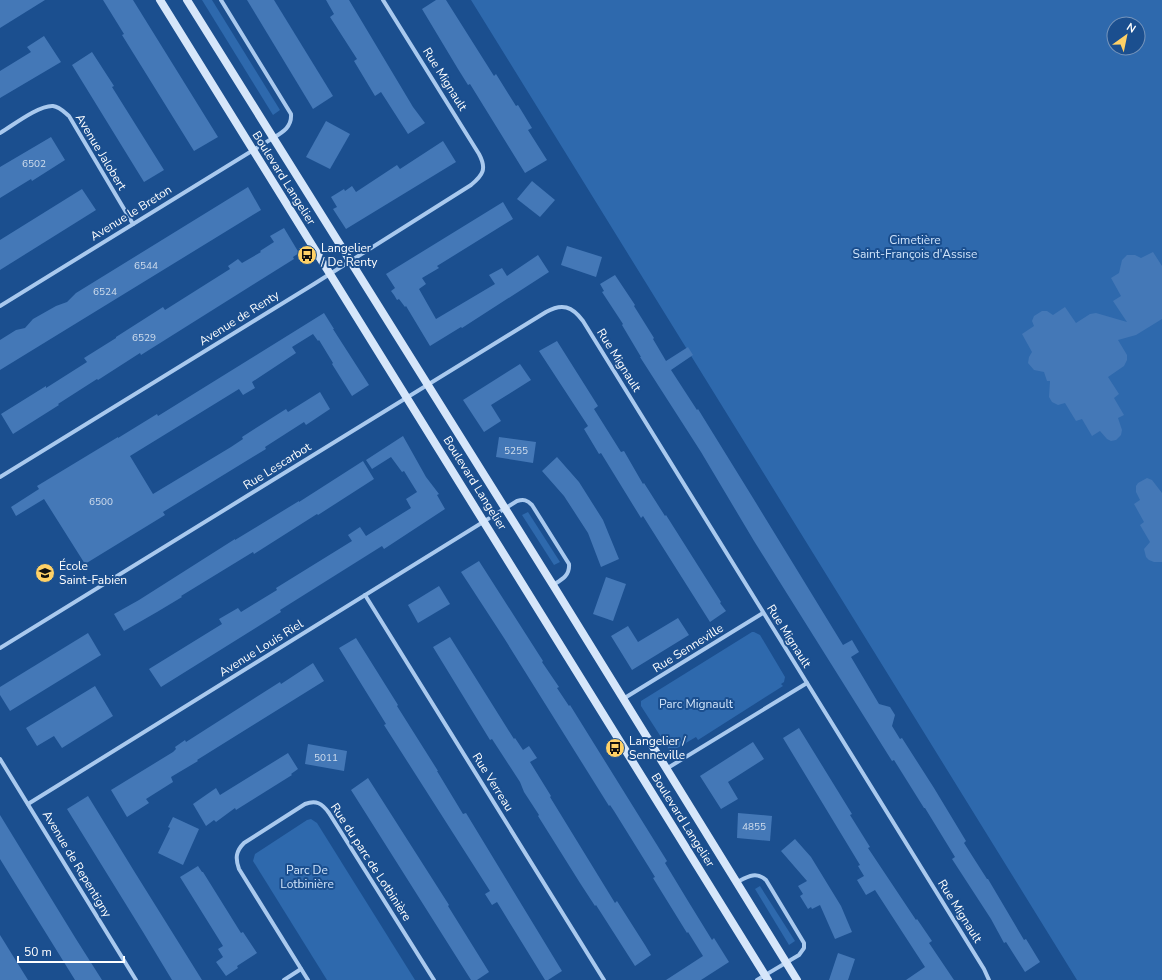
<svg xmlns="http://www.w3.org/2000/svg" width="1162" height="980" viewBox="0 0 1162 980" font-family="'Nunito Sans',sans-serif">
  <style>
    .green { fill: #2e69ad; fill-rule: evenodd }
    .building { fill: #4478b7 }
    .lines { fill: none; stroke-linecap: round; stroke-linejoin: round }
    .street { stroke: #a9c9ee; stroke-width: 4 }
    .secondary { stroke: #d6e6fa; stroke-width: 8 }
    .labels { text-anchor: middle; stroke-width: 4; stroke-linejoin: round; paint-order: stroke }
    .number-label { font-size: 10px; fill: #d0dded }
    .street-label { font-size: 12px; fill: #fff; stroke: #1b4f8f }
    .park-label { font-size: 12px; fill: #cfe3fa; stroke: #1b4f8f }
    .poi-label { font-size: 12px; fill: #fff; stroke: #1b4f8f; text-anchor: start }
  </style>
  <rect width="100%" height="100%" fill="#1b4f8f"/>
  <g class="green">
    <polygon points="202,0 212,0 280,110 273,115"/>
    <path d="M471,0H1162V980H1077ZM1114,24H1138V48H1114Z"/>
    <polygon points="528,512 560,562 554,565 522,515"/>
    <polygon points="752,632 754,632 760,635 785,677 784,682 781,684 783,686 698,740 696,737 674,750 670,751 641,706 641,701"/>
    <polygon points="311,819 317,823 415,980 327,980 253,861 255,854 307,820"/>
    <polygon points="760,886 795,941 789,945 755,889"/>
  </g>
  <g class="building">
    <polygon points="0,0 45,0 0,28"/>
    <polygon points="103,0 133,0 218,137 194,151 122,35 124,34"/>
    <polygon points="247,0 274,0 333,96 313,109"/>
    <polygon points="326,0 349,0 413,107 425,123 408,134 381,92 375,96 354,61 357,59 330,17 334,14"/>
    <polygon points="436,0 446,0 494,76 496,74 516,106 518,105 532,128 528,130 547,160 525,173 470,84 468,85 458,69 422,9"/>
    <polygon points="44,36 61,62 0,98 0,71 31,52 27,47"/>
    <polygon points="92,52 114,86 112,87 164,170 144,182 72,65"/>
    <polygon points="326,121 350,134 330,169 306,157"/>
    <polygon points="51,137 65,160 32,181 31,179 0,198 0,167"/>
    <polygon points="443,141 456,162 346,229 333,209 337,207 331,197 344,189 345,191 352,186 356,192 397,165 400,169"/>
    <polygon points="532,181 555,200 540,217 517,199"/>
    <polygon points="248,187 261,210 0,370 0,340 16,330 25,328 33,319 56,306 67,302 76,293"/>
    <polygon points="82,189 96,210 0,270 0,240"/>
    <polygon points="503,202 513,219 437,266 439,268 422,278 426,284 419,289 436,319 495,284 489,275 502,268 507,276 538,255 549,272 462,328 461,327 430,346 406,306 405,307 399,299 397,300 394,295 391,291 395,288 386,274"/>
    <polygon points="284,228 299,253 293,257 294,259 141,355 140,353 98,380 97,379 58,404 59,405 13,434 1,414 46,386 46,388 87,362 84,358 116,338 116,337 163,307 165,310 230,269 228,266 238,259 242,263 261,252 260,251 274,242 270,236"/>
    <polygon points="567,246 602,257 596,277 561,265"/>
    <polygon points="1153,252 1162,266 1162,319 1136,335 1118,340 1127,355 1127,360 1124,366 1108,377 1119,394 1114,398 1124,415 1118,418 1122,430 1121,435 1116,440 1111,441 1107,439 1100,431 1092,436 1082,419 1076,421 1065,403 1058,405 1052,402 1049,397 1050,381 1047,381 1044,372 1034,370 1028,363 1029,357 1032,352 1022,334 1034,326 1032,321 1034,316 1042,311 1047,311 1053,315 1065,307 1076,323 1090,314 1096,313 1127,322 1113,301 1121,296 1111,278 1119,273 1122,260 1127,255 1135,255 1141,258"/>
    <polygon points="615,275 635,305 634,306 654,338 653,339 666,361 688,347 693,355 671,370 697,410 698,409 753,498 843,645 852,640 859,652 851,657 879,704 890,707 895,715 892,726 900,739 902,738 934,788 966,841 964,843 987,879 988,879 1024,940 1026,939 1040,962 1025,972 1006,942 1004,943 991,919 952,859 955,857 925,808 924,808 894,760 892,761 754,541 701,452 640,357 641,357 622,325 623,324 602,292 604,291 600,284"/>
    <polygon points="324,313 334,329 333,329 369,385 352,396 332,364 333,363 319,340 318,341 313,334 292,347 296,353 252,382 255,388 243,395 239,389 130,456 153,494 231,447 243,439 242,437 286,409 288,412 320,392 330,409 306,425 304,422 265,447 266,449 163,512 165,515 85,564 44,499 16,516 11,507 39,489 37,486 118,437 118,438 157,414 158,416"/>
    <polygon points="557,341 598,406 594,409 621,452 624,451 643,484 644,483 665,516 666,515 721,602 720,603 726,611 710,622 643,516 641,518 601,453 599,454 584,429 588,426 539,351"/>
    <polygon points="520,364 531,380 491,405 501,421 484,432 463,400"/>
    <polygon points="403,436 426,477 439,494 437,495 445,509 384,549 382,546 280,610 281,612 161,687 149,669 222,624 219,619 238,608 241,612 277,590 276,588 352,541 348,535 360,527 366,536 411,508 406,499 417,492 404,471 402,472 391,457 372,469 366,460"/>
    <polygon points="499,437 536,442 533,463 496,457"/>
    <polygon points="557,457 579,482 603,520 619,559 601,567 588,533 564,496 542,471"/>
    <polygon points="363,461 374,479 318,515 317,514 254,554 253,552 181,596 182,597 157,612 124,631 114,614 139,600 235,539 235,540 299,501 299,502"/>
    <polygon points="1147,478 1152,480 1162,493 1162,562 1154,562 1149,560 1146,557 1144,549 1150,542 1140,525 1144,522 1134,504 1140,500 1136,492 1136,486 1138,483"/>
    <polygon points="479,561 543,661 542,662 559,687 557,688 569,706 570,705 667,861 665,863 688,901 712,940 714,938 729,962 701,980 666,980 703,956 688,932 687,933 653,878 655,877 614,811 610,805 609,806 504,638 461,572"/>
    <polygon points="606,577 626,584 613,621 593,614"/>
    <polygon points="439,586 450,604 418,623 408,605"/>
    <polygon points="678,618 689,635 632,670 611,636 628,626 638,642"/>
    <polygon points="88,633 101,655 10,711 0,695 0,687"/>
    <polygon points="450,637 514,739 515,738 523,750 529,746 537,758 530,762 551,796 550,797 615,903 617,901 645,945 651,955 635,966 596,905 595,906 580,883 538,816 539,815 524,792 520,782 492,739 490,740 433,647"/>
    <polygon points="356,638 398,705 397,706 438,771 437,771 463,814 466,813 562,971 548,980 545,980 497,902 492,905 485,894 490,891 384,725 386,724 339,648"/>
    <polygon points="313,663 324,681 197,760 198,761 171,777 173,782 146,799 149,803 127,817 111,790 173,752 176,749 175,747 185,740 186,742 280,682 281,684"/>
    <polygon points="95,686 113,716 62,748 54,736 37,746 26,728"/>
    <polygon points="799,728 852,814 850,815 870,847 868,848 916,920 917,919 932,941 929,943 954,980 906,980 925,967 875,890 866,895 857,880 864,876 858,866 860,865 783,738"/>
    <polygon points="753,742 764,759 728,782 738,799 721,809 700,776"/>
    <polygon points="308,744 347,751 344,771 305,764"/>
    <polygon points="288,753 298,769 291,774 292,775 236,810 235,808 216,822 214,820 206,826 193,804 216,788 220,795"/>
    <polygon points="368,778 449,905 448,906 489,972 477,980 471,980 351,790"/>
    <polygon points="88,796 134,871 202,980 172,980 143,932 67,809"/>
    <polygon points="738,813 772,816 770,841 737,838"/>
    <polygon points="0,815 76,939 102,980 75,980 0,859"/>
    <polygon points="173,817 199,829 183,865 158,853 170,828 168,827"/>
    <polygon points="795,839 811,857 841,906 852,932 835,939 820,905 812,909 811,907 808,909 800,896 803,894 798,886 807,881 781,851"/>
    <polygon points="198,866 202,872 203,872 241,933 243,932 257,953 237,966 238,968 226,976 216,962 223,957 218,949 223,946 180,877"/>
    <polygon points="0,935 28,980 0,980"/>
    <polygon points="838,953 855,959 848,980 829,980"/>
  </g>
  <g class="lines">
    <g class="street">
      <path d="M0,133C12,126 39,105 53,106C60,107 64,112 69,116L133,224"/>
      <path d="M0,306L273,138C283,132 292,127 291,114L221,0"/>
      <path d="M0,477L314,284L471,185C483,175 487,169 479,154L383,0"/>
      <polyline points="365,595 604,980"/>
      <path d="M0,648L546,312C562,303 572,306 583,321L984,969L989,980"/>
      <polyline points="623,699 763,613"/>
      <polyline points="0,759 136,980"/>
      <polyline points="666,769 807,683"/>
      <path d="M28,804L517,501C524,499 527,500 532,505L569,564C570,576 561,580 553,585"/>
      <path d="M737,882C747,877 756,871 766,880L804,943V948L799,955L757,980"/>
      <polyline points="284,980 301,969"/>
      <path d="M308,980L239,869C235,858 236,851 244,843L305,804C316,800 322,803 329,813L434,980"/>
    </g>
    <g class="secondary">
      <polyline points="160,0 768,980"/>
      <polyline points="187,0 553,585 797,980"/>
    </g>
  </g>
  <defs>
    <symbol id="bus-disc" viewBox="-11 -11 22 22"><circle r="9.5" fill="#ffd166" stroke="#1b4f8f"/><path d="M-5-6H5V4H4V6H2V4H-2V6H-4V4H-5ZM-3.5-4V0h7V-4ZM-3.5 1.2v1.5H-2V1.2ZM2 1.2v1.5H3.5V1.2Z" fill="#111"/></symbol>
    <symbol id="school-disc" viewBox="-11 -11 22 22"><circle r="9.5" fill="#ffd166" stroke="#1b4f8f"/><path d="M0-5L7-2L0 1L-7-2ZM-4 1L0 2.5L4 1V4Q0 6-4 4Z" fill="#111"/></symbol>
  </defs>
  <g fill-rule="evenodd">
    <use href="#bus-disc" x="296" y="244" width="22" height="22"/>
    <use href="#school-disc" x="34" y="562" width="22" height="22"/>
    <use href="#bus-disc" x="604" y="737" width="22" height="22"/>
  </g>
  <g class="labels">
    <g class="number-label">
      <text x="34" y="167">6502</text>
      <text x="146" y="269">6544</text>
      <text x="105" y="295">6524</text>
      <text x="144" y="341">6529</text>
      <text x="516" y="454">5255</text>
      <text x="101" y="505">6500</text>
      <text x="326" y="761">5011</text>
      <text x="754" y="830">4855</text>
    </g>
    <g class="street-label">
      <text transform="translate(445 79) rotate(58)" y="4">Rue Mignault</text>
      <text transform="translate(101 152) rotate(59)" y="4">Avenue Jalobert</text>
      <text transform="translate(284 178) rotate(58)" y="4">Boulevard Langelier</text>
      <text transform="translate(131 213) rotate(-32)" y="4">Avenue le Breton</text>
      <text transform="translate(239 318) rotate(-32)" y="4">Avenue de Renty</text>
      <text transform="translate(619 360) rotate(58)" y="4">Rue Mignault</text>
      <text transform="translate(277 466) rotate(-32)" y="4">Rue Lescarbot</text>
      <text transform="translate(475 483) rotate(58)" y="4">Boulevard Langelier</text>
      <text transform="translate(789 636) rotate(58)" y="4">Rue Mignault</text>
      <text transform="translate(261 648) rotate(-32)" y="4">Avenue Louis Riel</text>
      <text transform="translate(688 648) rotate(-32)" y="4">Rue Senneville</text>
      <text transform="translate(493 782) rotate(58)" y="4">Rue Verreau</text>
      <text transform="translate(683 820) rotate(58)" y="4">Boulevard Langelier</text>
      <text transform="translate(371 862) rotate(57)" y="4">Rue du parc de Lotbinière</text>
      <text transform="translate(77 864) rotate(59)" y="4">Avenue de Repentigny</text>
      <text transform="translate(960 911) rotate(58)" y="4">Rue Mignault</text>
    </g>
    <g class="park-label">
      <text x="915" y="244">Cimetière<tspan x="915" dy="14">Saint-François d'Assise</tspan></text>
      <text x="696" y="708">Parc Mignault</text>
      <text x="307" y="874">Parc De<tspan x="307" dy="14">Lotbinière</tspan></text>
    </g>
    <g class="poi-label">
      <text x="321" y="252">Langelier<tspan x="321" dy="14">/ De Renty</tspan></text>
      <text x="59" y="570">École<tspan x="59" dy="14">Saint-Fabien</tspan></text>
      <text x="629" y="745">Langelier /<tspan x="629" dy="14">Senneville</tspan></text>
    </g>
  </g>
  <g transform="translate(1126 36) rotate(33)"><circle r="19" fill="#1b4f8f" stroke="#7695bc"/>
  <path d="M0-3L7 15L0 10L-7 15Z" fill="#ffd166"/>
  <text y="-6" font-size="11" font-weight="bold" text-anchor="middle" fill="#ffffff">N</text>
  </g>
  <path d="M18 956v6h106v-6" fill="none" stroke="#ffffff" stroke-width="2"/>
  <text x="24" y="956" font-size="12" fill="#ffffff" stroke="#1b4f8f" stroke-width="3" paint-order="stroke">50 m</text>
</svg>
